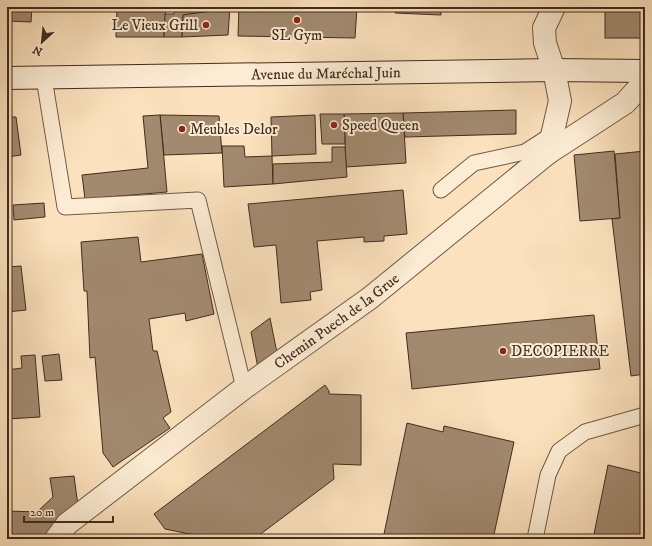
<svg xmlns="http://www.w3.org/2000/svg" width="652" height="546" viewBox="0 0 652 546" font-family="'IM FELL DW Pica',serif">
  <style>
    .building { fill: #a28a70; stroke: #422c1d }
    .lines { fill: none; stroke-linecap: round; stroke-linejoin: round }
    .lane-casing { stroke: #705945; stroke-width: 17 }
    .street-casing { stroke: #705945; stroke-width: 24 }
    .secondary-casing { stroke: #422c1d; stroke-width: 24 }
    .lane { stroke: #fcecd4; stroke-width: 15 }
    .street { stroke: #fcecd4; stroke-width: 22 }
    .secondary { stroke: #fcecd4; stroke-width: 22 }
    .poi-dot { fill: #8f2418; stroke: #fcecd4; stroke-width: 1.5 }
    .labels { text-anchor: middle; stroke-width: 4; stroke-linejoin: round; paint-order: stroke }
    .poi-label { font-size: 15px; fill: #422c1d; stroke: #fcecd4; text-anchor: start }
    .street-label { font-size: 15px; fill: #422c1d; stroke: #fcecd4 }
  </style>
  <rect width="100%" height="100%" fill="#fbe1bd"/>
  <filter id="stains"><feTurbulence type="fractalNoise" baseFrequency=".005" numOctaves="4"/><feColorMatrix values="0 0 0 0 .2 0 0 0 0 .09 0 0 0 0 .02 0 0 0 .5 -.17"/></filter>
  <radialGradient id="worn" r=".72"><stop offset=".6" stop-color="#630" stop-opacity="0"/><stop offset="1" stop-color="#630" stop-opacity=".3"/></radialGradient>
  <g class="building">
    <polygon points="7,7 32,7 31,22 7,21"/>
    <polygon points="117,7 166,7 164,37 116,37"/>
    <polygon points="175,7 211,7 211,11 183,15 182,37 164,37 165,14 174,14"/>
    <polygon points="211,7 230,7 228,35 182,37 183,15 211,11"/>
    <polygon points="239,7 357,7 355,38 238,36"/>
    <polygon points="396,7 441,7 441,15 395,13"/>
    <rect x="605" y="7" width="40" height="31"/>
    <polygon points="516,110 516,134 405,137 403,113"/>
    <polygon points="403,113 406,163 346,167 344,114"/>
    <polygon points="320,114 344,114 345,144 322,144"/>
    <polygon points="160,115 219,116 222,153 164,155"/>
    <polygon points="160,115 167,192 85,199 82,175 148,168 143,116"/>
    <polygon points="315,115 316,154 272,156 271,117"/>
    <polygon points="7,117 16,117 21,155 7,157"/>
    <polygon points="222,146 244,146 245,157 272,156 273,184 224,187"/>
    <polygon points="332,147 345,147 347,177 273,184 273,164 332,162"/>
    <polygon points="614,151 620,218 580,221 574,155"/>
    <polygon points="645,151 645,374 631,376 612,219 620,218 615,154"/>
    <polygon points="403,190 407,234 384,236 384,241 364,242 364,237 317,241 322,290 310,292 311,300 281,303 276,245 254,247 248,204"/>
    <polygon points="44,203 45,217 14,220 13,205"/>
    <polygon points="138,237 141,262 202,254 214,314 186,321 185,313 149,319 153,351 157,351 171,412 163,418 170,428 113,467 103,453 95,357 90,358 87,291 84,291 81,242"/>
    <polygon points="21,266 26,310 7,312 7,267"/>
    <polygon points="594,315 600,369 412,389 406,333"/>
    <polygon points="270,318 277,353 258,368 251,332"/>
    <polygon points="59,354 62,380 45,381 42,356"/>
    <polygon points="35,355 40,417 7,419 7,370 22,368 21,356"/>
    <polygon points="325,385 329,391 329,394 361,395 361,465 333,464 334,479 254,539 214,539 165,529 154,514"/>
    <polygon points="407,423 443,432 444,426 514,442 493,539 383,539"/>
    <polygon points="608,465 645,474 645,539 593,539"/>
    <polygon points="74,476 78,506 43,539 7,539 7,511 37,512 53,497 50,478"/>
  </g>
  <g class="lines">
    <defs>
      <g id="lane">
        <polyline points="44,78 65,207 198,200 244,388"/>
        <polyline points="441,190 474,163 525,152 553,134"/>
        <polyline points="535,539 548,475 559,451 585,432 645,415"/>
      </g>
      <g id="street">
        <polyline points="548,153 560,101 554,70 545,43 544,28 554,7"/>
        <path id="s1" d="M56,539L67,524L244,388L370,298L548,153L625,103L645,81"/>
      </g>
      <g id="secondary">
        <path id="s2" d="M7,78L554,70L645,71"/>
      </g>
    </defs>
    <use href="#lane" class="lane-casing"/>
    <use href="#street" class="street-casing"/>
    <use href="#secondary" class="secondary-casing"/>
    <use href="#lane" class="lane"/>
    <use href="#street" class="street"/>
    <use href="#secondary" class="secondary"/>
  </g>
  <g class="poi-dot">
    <circle cx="297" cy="20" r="4"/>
    <circle cx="206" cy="25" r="4"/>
    <circle cx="334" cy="125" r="4"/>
    <circle cx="182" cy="129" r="4"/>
    <circle cx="503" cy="351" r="4"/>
  </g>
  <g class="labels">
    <g class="poi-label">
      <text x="198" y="30" text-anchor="end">Le Vieux Grill</text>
      <text x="297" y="40" text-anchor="middle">SL Gym</text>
      <text x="342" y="130">Speed Queen</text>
      <text x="190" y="134">Meubles Delor</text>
      <text x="511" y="356">DECOPIERRE</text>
    </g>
    <g class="street-label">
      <text dy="5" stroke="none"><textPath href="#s2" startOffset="319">Avenue du Maréchal Juin</textPath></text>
      <text dy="5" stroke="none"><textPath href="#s1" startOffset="356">Chemin Puech de la Grue</textPath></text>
    </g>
  </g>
  <rect width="652" height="546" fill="none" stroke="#fbe1bd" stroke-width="24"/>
  <rect x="8" y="8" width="636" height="530" fill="none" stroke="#422c1d" stroke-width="2"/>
  <rect x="12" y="12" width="628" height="522" fill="none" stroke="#422c1d"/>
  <g transform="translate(42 42) rotate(207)" stroke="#fcecd4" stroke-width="3" paint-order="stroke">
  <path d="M0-3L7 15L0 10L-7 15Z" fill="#422c1d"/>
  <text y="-6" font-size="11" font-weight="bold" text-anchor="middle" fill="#422c1d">N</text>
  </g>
  <path d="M24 516v6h89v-6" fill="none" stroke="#422c1d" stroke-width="2"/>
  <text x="30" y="516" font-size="12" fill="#422c1d" stroke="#fcecd4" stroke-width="3" paint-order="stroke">20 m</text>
  <rect width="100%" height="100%" filter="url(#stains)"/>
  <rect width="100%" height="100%" fill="url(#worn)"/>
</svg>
